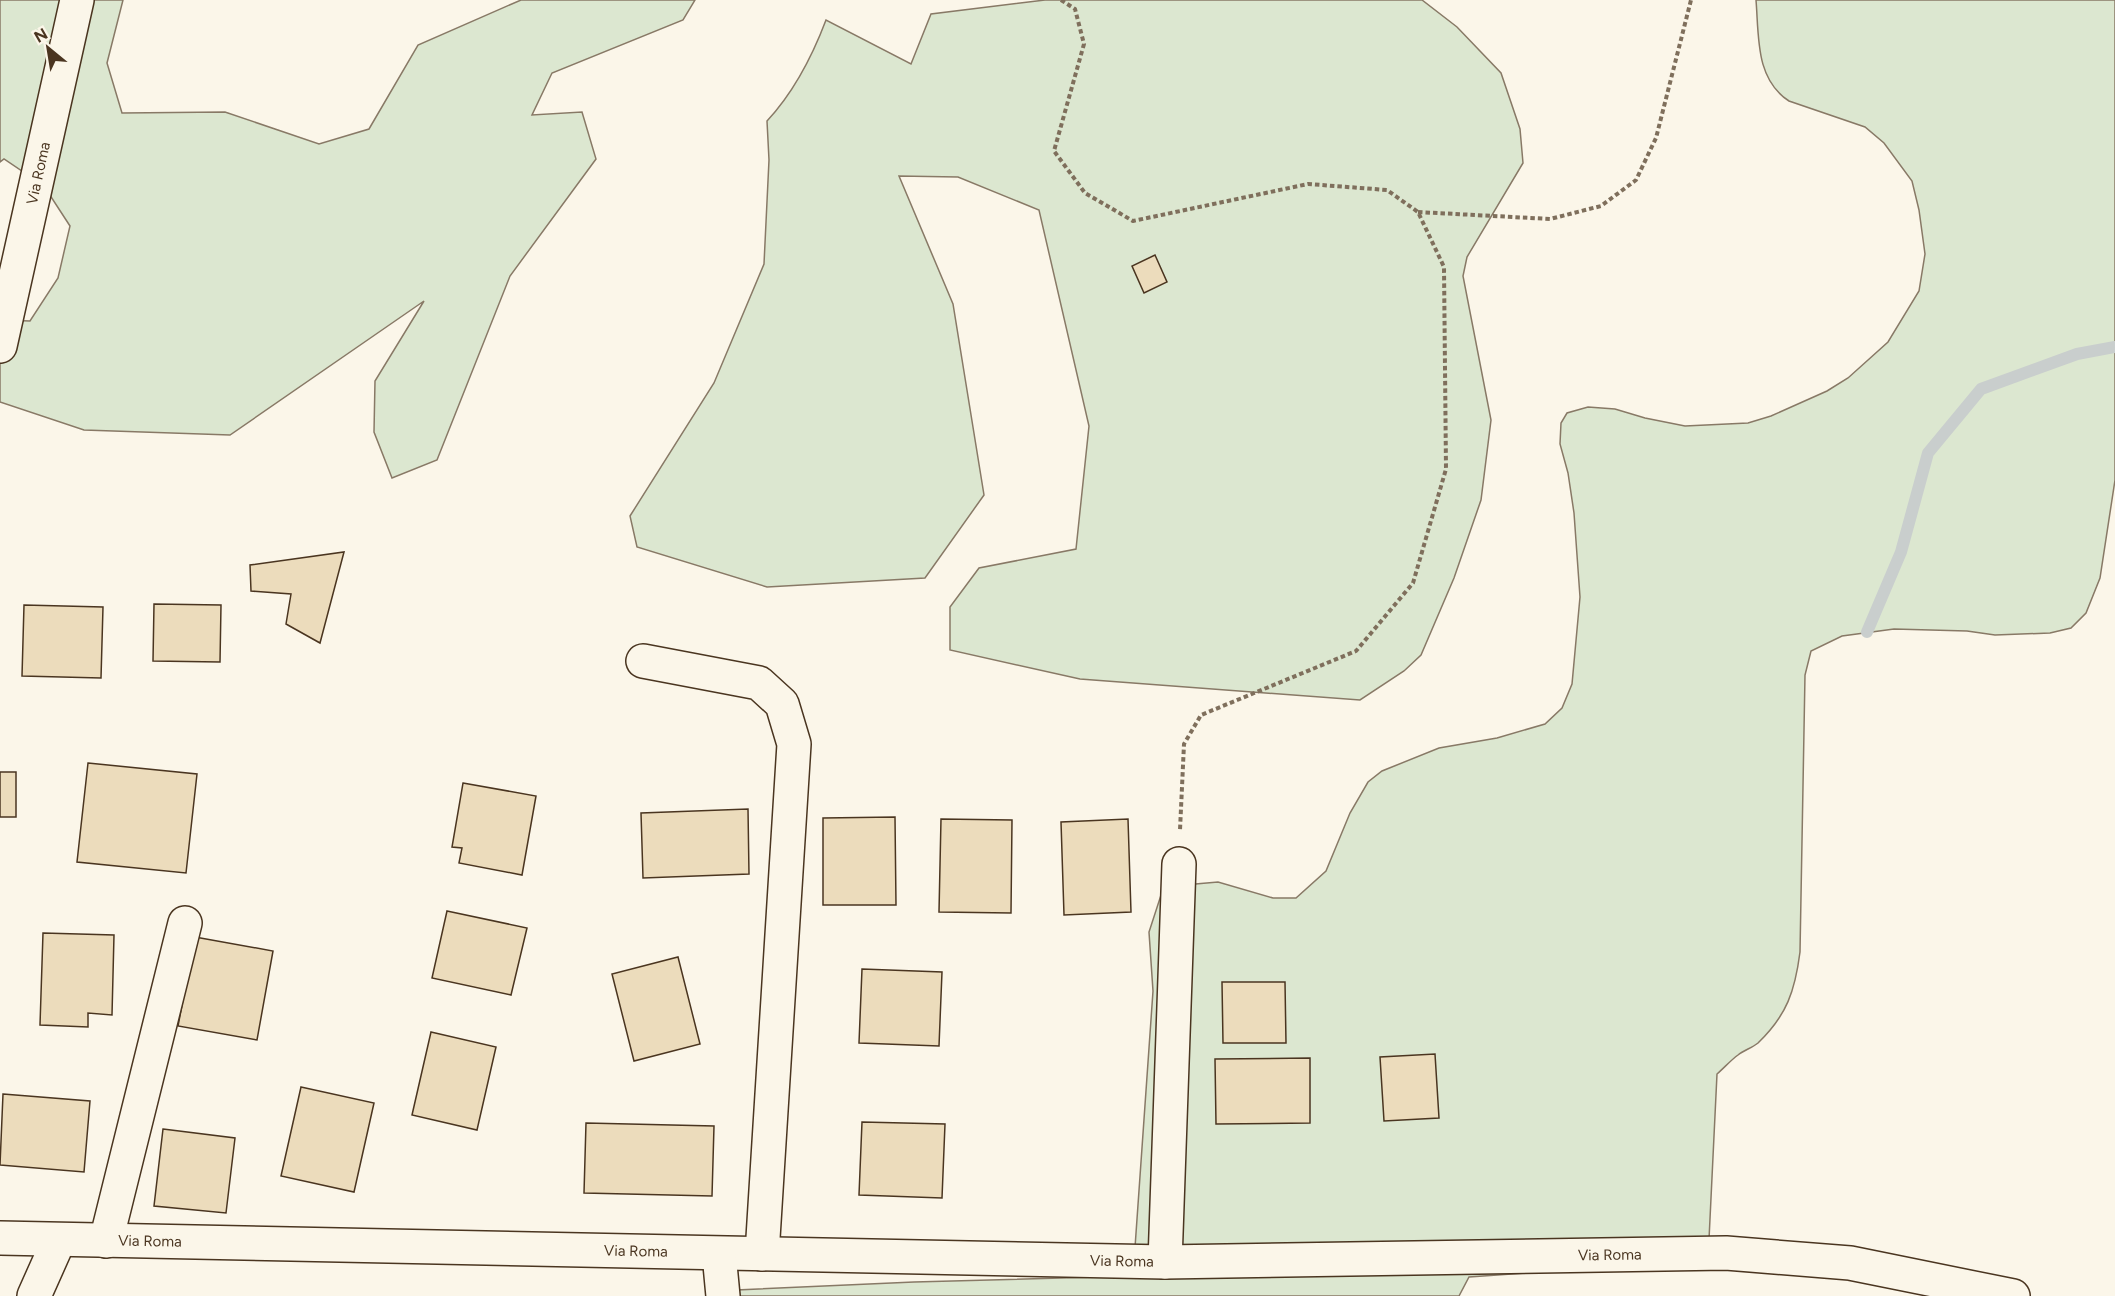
<svg xmlns="http://www.w3.org/2000/svg" width="2115" height="1296" viewBox="0 0 2115 1296" font-family="Figtree,sans-serif">
  <style>
    .green { fill: #dce7d0; stroke: #887966; stroke-width: 1.5 }
    .lines { fill: none; stroke-linecap: round; stroke-linejoin: round }
    .stream { stroke: #c9cecd; stroke-width: 12 }
    .building { fill: #ecdcbc; stroke: #4a3520; stroke-width: 1.5 }
    .minor-casing { stroke: #4a3520; stroke-width: 36 }
    .path { stroke: #7f6f5c; stroke-width: 4; stroke-dasharray: 4.5 3; stroke-linecap: butt }
    .minor { stroke: #fbf6e9; stroke-width: 33 }
    .labels { text-anchor: middle; stroke-width: 4.5; stroke-linejoin: round; paint-order: stroke }
    .street-label { font-size: 15px; fill: #4a3520; stroke: #fbf6e9 }
  </style>
  <rect width="100%" height="100%" fill="#fbf6e9"/>
  <g class="green">
    <polygon points="0,0 123,0 107,63 122,113 225,112 319,144 369,129 418,45 521,0 695,0 683,20 552,73 532,115 582,112 596,159 510,276 437,460 392,478 374,432 375,381 424,301 230,435 84,430 0,402 0,320 30,321 58,278 70,226 44,186 4,159 0,162"/>
    <path d="M1045,0H1422L1457,27L1501,73L1520,129L1523,163L1467,257L1463,276L1491,420L1481,500L1454,578L1421,655L1404,671L1360,700L1080,679L950,650V607L979,568L1076,549L1089,426L1039,210L958,177L899,176L953,304L984,495L925,578L767,587L637,547L630,516L714,383L764,264L769,160L767,121C794,92 812,57 826,20L911,64L931,14Z"/>
    <path d="M1756,0H2115V480L2100,578L2086,613L2071,628L2050,633L1995,635L1967,631L1894,629L1842,636L1811,651L1805,675L1800,952C1795,991 1787,1015 1758,1043C1752,1048 1744,1050 1738,1055C1731,1060 1724,1068 1717,1074L1708,1260L1469,1277L1459,1296H739L737,1290L914,1282L1133,1276L1153,991L1149,932L1162,892L1184,885L1218,882L1273,898H1296L1326,871L1350,813L1368,782L1382,771L1439,748L1497,738L1545,724L1562,708L1572,684L1580,597L1574,513L1568,473L1560,444L1561,423L1567,413L1588,407L1615,409L1645,418L1685,426L1748,423L1771,416L1827,391L1848,378L1888,342L1919,291L1925,254L1919,210L1912,181L1884,143L1865,127L1789,101C1755,79 1759,36 1756,0Z"/>
  </g>
  <g class="lines">
    <polyline class="stream" points="1867,632 1901,552 1928,453 1981,389 2077,354 2115,347"/>
  </g>
  <g class="building">
    <polygon points="1155,255 1167,282 1144,293 1132,266"/>
    <polygon points="344,552 320,643 286,624 291,594 251,591 250,565"/>
    <polygon points="154,604 221,605 220,662 153,661"/>
    <polygon points="24,605 103,607 101,678 22,676"/>
    <polygon points="88,763 197,774 186,873 77,862"/>
    <rect x="0" y="772" width="16" height="45"/>
    <polygon points="463,783 536,796 522,875 459,863 462,848 452,847"/>
    <polygon points="748,809 749,874 643,878 641,813"/>
    <polygon points="895,817 896,905 823,905 823,818"/>
    <polygon points="941,819 1012,820 1011,913 939,912"/>
    <polygon points="1128,819 1131,912 1064,915 1061,822"/>
    <polygon points="447,911 527,928 511,995 432,978"/>
    <polygon points="43,933 114,935 112,1015 88,1013 88,1027 40,1025"/>
    <polygon points="195,937 273,951 257,1040 178,1026"/>
    <polygon points="678,957 700,1044 634,1061 612,974"/>
    <polygon points="862,969 942,972 939,1046 859,1043"/>
    <polygon points="1222,982 1285,982 1286,1043 1223,1043"/>
    <polygon points="431,1032 496,1047 477,1130 412,1115"/>
    <polygon points="1435,1054 1439,1118 1384,1121 1380,1057"/>
    <polygon points="1310,1058 1310,1123 1216,1124 1215,1059"/>
    <polygon points="301,1087 374,1103 354,1192 281,1176"/>
    <polygon points="3,1094 90,1101 84,1172 0,1165"/>
    <polygon points="862,1122 945,1124 942,1198 859,1195"/>
    <polygon points="586,1123 714,1126 712,1196 584,1193"/>
    <polygon points="163,1129 235,1138 226,1213 154,1206"/>
  </g>
  <g class="lines">
    <defs>
      <g id="minor">
        <path id="s1" d="M0,346L77,0"/>
        <polyline points="643,661 759,683 782,704 794,744 762,1254"/>
        <path id="s2" d="M0,1238L1165,1262L1726,1253L1850,1263L2013,1296"/>
        <polyline points="106,1241 185,923"/>
        <polyline points="719,1254 723,1296"/>
        <polyline points="1165,1262 1179,864"/>
        <polyline points="34,1296 59,1240"/>
      </g>
    </defs>
    <use href="#minor" class="minor-casing"/>
    <g class="path">
      <polyline points="1061,0 1075,9 1084,44 1054,151 1085,193 1133,221 1308,184 1387,190 1418,212 1444,267 1446,469 1413,583 1356,651 1201,715 1184,744 1180,830"/>
      <polyline points="1418,212 1550,219 1601,206 1636,180 1656,138 1691,0"/>
    </g>
    <use href="#minor" class="minor"/>
  </g>
  <g class="labels">
    <g class="street-label">
      <text dy="5" stroke="none"><textPath href="#s1" startOffset="177">Via Roma</textPath></text>
      <text dy="5" stroke="none"><textPath href="#s2" startOffset="150">Via Roma</textPath></text>
      <text dy="5" stroke="none"><textPath href="#s2" startOffset="636">Via Roma</textPath></text>
      <text dy="5" stroke="none"><textPath href="#s2" startOffset="1610">Via Roma</textPath></text>
      <text dy="5" stroke="none"><textPath href="#s2" startOffset="1122">Via Roma</textPath></text>
    </g>
  </g>
  <g transform="translate(48 48) rotate(330)" stroke="#fbf6e9" stroke-width="4.5" paint-order="stroke">
  <path d="M0-4.5L10 22L0 15L-10 22Z" fill="#4a3520"/>
  <text y="-9" font-size="16" font-weight="bold" text-anchor="middle" fill="#4a3520">N</text>
  </g>
</svg>
